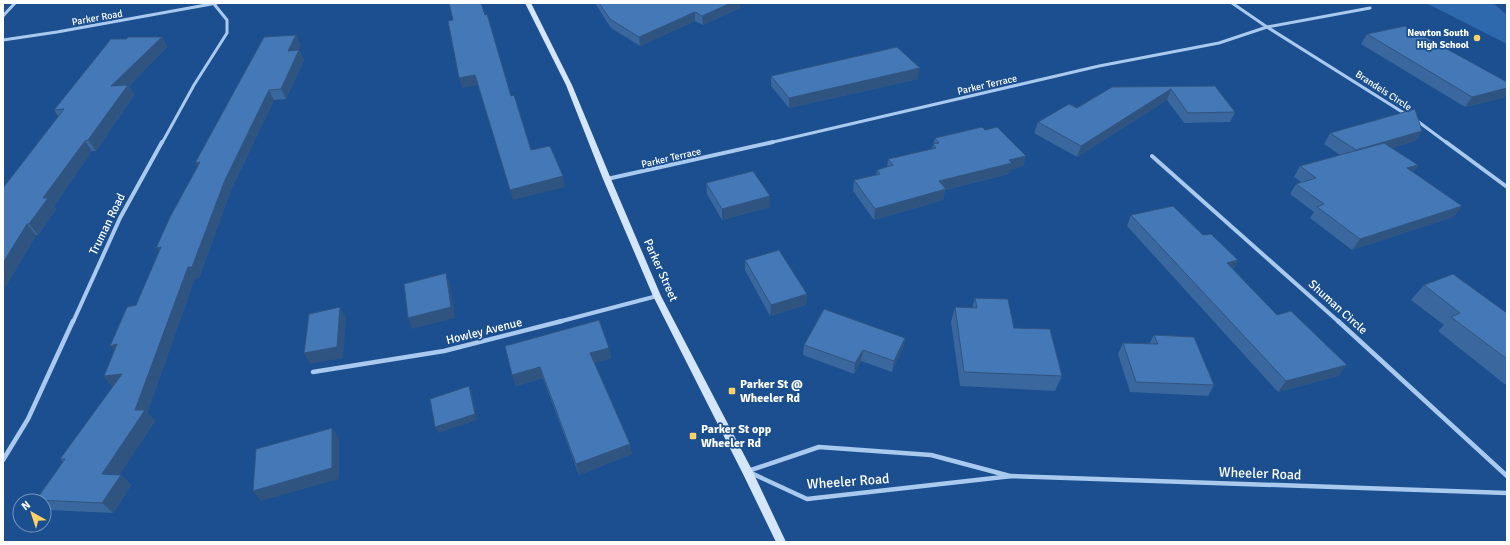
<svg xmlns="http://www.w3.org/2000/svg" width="1510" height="545" viewBox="0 0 1510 545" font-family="Signika,sans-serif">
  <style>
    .green { fill: #2e69ad }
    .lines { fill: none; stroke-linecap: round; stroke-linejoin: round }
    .street-far2 { stroke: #a9c9ee; stroke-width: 3 }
    .street-far1 { stroke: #a9c9ee; stroke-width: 4 }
    .street { stroke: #a9c9ee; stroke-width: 4.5 }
    .secondary { fill: #d6e6fa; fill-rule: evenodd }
    .wall { fill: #3a679d }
    .shaded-wall { fill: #305480 }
    .building { fill: #4478b7; stroke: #305480 }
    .poi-dot { fill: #ffd166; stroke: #1b4f8f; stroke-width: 1.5 }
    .labels { text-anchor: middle; stroke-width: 3.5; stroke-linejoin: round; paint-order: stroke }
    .far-street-label { font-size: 10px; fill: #fff; stroke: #1b4f8f }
    .far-poi-label { font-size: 10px; font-weight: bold; fill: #fff; stroke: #1b4f8f; text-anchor: end }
    .street-label { font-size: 12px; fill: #fff; stroke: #1b4f8f }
    .poi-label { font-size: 12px; font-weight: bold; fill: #fff; stroke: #1b4f8f; text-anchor: start }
    .near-street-label { font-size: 14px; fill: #fff; stroke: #1b4f8f }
  </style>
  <rect width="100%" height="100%" fill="#1b4f8f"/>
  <polygon class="green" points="1426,3 1493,3 1507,15 1507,44"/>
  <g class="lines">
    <g class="street-far2">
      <polyline points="1232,3 1267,27 1407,115"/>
      <polyline points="3,16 15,3"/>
      <polyline points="3,40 57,32 217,3"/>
      <polyline points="1416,120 1447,143"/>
      <polyline points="162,143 194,85 227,33 227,20 214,4"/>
      <polyline points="769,143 1099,66 1219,43 1267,27 1370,8"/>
    </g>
    <g class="street-far1">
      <polyline points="1446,142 1507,187"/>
      <polyline points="1152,156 1339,322"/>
      <polyline points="607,179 773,142"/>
      <polyline points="73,322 120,218 162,142"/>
      <polyline points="558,322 657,296"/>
    </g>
    <g class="street">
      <polyline points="1338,321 1507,476"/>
      <polyline points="313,372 444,351 562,321"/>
      <polyline points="3,460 28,419 73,321"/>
      <polyline points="748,471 819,447 931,455 1010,476"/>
      <polyline points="751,473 807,499 1012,476 1507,493"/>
    </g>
    <polygon class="secondary" points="525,3 531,3 572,85 611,179 661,296 751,468 786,542 776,542 743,474 653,296 603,179 566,85"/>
  </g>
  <g class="wall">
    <polygon points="595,3 740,3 740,8 703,25 695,21 640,46 611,28"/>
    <polygon points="1367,34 1507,82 1507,96 1506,97 1465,107 1361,44"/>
    <polygon points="296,35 300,45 298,50 299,50 304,60 286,99 274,100 231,190 199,278 195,278 147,413 155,421 119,475 121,475 131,485 113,513 48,510 44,507 44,501 37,501 36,500 63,462 60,459 113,387 104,376 136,305 159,252 156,248"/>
    <polygon points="162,37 167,47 129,86 134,95 96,151 92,151 54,206 56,209 38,235 36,235 3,291 58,116 54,110 126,39"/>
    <polygon points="771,76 918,79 789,108 771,86"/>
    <polygon points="1215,86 1235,112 1230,122 1184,123 1167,100 1077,157 1034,133 1038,122 1077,108 1112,87"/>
    <polygon points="985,130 1026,156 1023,166 1010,170 1009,174 945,190 943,200 874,220 853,191 854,180 876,175 877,170 887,167 888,159 932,149 935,138"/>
    <polygon points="1422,131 1415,141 1392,148 1418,165 1413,172 1462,206 1453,217 1352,250 1310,218 1314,212 1290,194 1296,184 1301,182 1294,177 1300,166 1340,155 1324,144 1330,133"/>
    <polygon points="706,183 770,207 722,220 707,194"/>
    <polygon points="1131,215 1203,235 1238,260 1233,270 1277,315 1347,365 1338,376 1278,392 1127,226"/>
    <polygon points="745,260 807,294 806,305 770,316 745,270"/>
    <polygon points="1424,285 1507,313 1507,386 1438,331 1444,325 1411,300"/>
    <polygon points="975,298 1014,328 1062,376 1055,391 960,386 951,322 955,307 972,308"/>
    <polygon points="1154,335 1214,385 1208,396 1130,392 1118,354 1123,343 1149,344"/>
    <polygon points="905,338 903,348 892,372 861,361 854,374 803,355 804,345"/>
    <polygon points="505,346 609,348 611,358 594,363 632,454 579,475 543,378 516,386"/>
  </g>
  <g class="shaded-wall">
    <polygon points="731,3 740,3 740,8 703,25 702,16"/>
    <polygon points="695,12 695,21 640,46 639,37"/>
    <polygon points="296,35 300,45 292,61 288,51"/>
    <polygon points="162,37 167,47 129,86 134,95 96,151 88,140 111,86"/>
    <polygon points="299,50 304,60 286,99 281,89"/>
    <polygon points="920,68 918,79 789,108 789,98"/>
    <polygon points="475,75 478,85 462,88 459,78"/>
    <polygon points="1507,88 1507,96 1506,97 1465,107 1472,97"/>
    <polygon points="1171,89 1167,100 1077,157 1081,146"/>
    <polygon points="269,90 274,100 231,190 199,278 195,278 147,413 155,421 113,485 102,474 135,410 188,267 225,180"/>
    <polygon points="1422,131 1415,141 1349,161 1356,150"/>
    <polygon points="85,141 92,151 54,206 56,209 38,235 29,224 43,198"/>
    <polygon points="1026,156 1023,166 1010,170 1009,174 945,190 943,200 874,220 875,209 939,181 1009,160"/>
    <polygon points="200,162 202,174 195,163"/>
    <polygon points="1418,165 1410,175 1407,168"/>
    <polygon points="563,176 565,187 513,200 510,190"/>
    <polygon points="770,196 770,207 722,220 722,209"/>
    <polygon points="1462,206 1453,217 1352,250 1360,239"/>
    <polygon points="27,224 36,235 3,291 3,263"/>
    <polygon points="161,247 164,259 156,248"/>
    <polygon points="1238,260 1232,271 1227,263"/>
    <polygon points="446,273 450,284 455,318 412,329 408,318"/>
    <polygon points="807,294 806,305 770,316 771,305"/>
    <polygon points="340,307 346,318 343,358 310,364 304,353"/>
    <polygon points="905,338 903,348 892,372 894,361"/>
    <polygon points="117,344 120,356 110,346"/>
    <polygon points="609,348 611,358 592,364 590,353"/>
    <polygon points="863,350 861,361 854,374 855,363"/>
    <polygon points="1347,365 1338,376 1278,392 1286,381"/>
    <polygon points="540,367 543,378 516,386 512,375"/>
    <polygon points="122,374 113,387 104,376"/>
    <polygon points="469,386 472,392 477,420 438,433 435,427"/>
    <polygon points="332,428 339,438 339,479 261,501 253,491"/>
    <polygon points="630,444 632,454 579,475 576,464"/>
    <polygon points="121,475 131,485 113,513 102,503"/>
  </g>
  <g class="building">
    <polygon points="449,3 481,3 485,15 487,14 511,96 514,95 531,150 550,146 563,176 510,190 475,75 459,78 448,21 453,20"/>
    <polygon points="599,3 731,3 702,16 695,12 639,37 610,19"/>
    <polygon points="1405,26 1507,82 1507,88 1472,97 1367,34"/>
    <polygon points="296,35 288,51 299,50 281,89 269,90 225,180 192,267 188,267 135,410 145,410 102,474 121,475 102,503 36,500 65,459 60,459 122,374 104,376 117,344 110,346 127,307 136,305 161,247 156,248 170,217 200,162 195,163 264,37"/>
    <polygon points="128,37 162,37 111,86 128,85 88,140 85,141 43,198 48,198 29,224 27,224 3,263 3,188 64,109 54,110 111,39 126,39"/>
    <polygon points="897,47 920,68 789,98 771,76"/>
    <polygon points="1215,86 1235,112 1188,113 1171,89 1081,146 1038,122 1069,104 1077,108 1112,87"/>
    <polygon points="1415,109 1422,131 1356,150 1330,133"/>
    <polygon points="982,127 985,130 997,127 1026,156 1009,160 1012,163 939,181 946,189 875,209 854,180 880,174 877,170 893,165 888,159 936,148 933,144 939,143 935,138"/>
    <polygon points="1384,143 1418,165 1407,168 1462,206 1360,239 1317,207 1324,204 1296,184 1316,178 1300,166"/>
    <polygon points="753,171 770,196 722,209 706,183"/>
    <polygon points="1173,206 1203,235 1211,234 1238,260 1227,263 1277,315 1291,311 1347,365 1286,381 1131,215"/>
    <polygon points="779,250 807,294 771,305 745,260"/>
    <polygon points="446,273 451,307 408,318 404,284"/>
    <polygon points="1453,274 1507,313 1507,359 1451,317 1460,313 1424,285"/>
    <polygon points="975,298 1008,299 1014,328 1050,329 1062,376 964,372 955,307 977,308"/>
    <polygon points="340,307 337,347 304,353 309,314"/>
    <polygon points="824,309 905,338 894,361 863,350 855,363 804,345"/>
    <polygon points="599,320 609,348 590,353 630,444 576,464 540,367 512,375 505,346"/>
    <polygon points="1154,335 1194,337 1214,385 1136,382 1123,343 1158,344"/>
    <polygon points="469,386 475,414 435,427 430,399"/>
    <polygon points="332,428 332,468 253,491 256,449"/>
  </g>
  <g class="poi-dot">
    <circle cx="1477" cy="38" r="4"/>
    <rect x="728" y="387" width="8" height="8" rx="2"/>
    <rect x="689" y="432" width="8" height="8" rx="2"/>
  </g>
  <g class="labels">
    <g class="far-street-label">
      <text transform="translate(97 17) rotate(-10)" y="4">Parker Road</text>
      <text transform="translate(987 84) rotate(-13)" y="4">Parker Terrace</text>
      <text transform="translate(1384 90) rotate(33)" y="4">Brandeis Circle</text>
      <text transform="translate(671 157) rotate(-13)" y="4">Parker Terrace</text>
    </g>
    <g class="far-poi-label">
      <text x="1469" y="36">Newton South<tspan x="1469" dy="12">High School</tspan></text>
    </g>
    <g class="street-label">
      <text transform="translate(107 224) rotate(-64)" y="4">Truman Road</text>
      <text transform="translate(661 270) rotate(66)" y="4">Parker Street</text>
      <text transform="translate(1338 307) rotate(42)" y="4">Shuman Circle</text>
      <text transform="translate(484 331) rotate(-14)" y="4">Howley Avenue</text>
    </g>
    <g class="poi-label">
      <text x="740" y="388">Parker St @<tspan x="740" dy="14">Wheeler Rd</tspan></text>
      <text x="701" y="433">Parker St opp<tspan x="701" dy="14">Wheeler Rd</tspan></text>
    </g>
    <g class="near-street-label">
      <text transform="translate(1260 473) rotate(2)" y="5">Wheeler Road</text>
      <text transform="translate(848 481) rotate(-4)" y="5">Wheeler Road</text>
    </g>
  </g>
  <rect width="1510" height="545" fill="none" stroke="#ffffff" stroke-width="8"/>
  <g transform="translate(32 513) rotate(321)"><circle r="19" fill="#1b4f8f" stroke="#7695bc"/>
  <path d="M0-3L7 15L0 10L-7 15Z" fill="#ffd166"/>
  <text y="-6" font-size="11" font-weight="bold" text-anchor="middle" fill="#ffffff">N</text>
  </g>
</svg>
